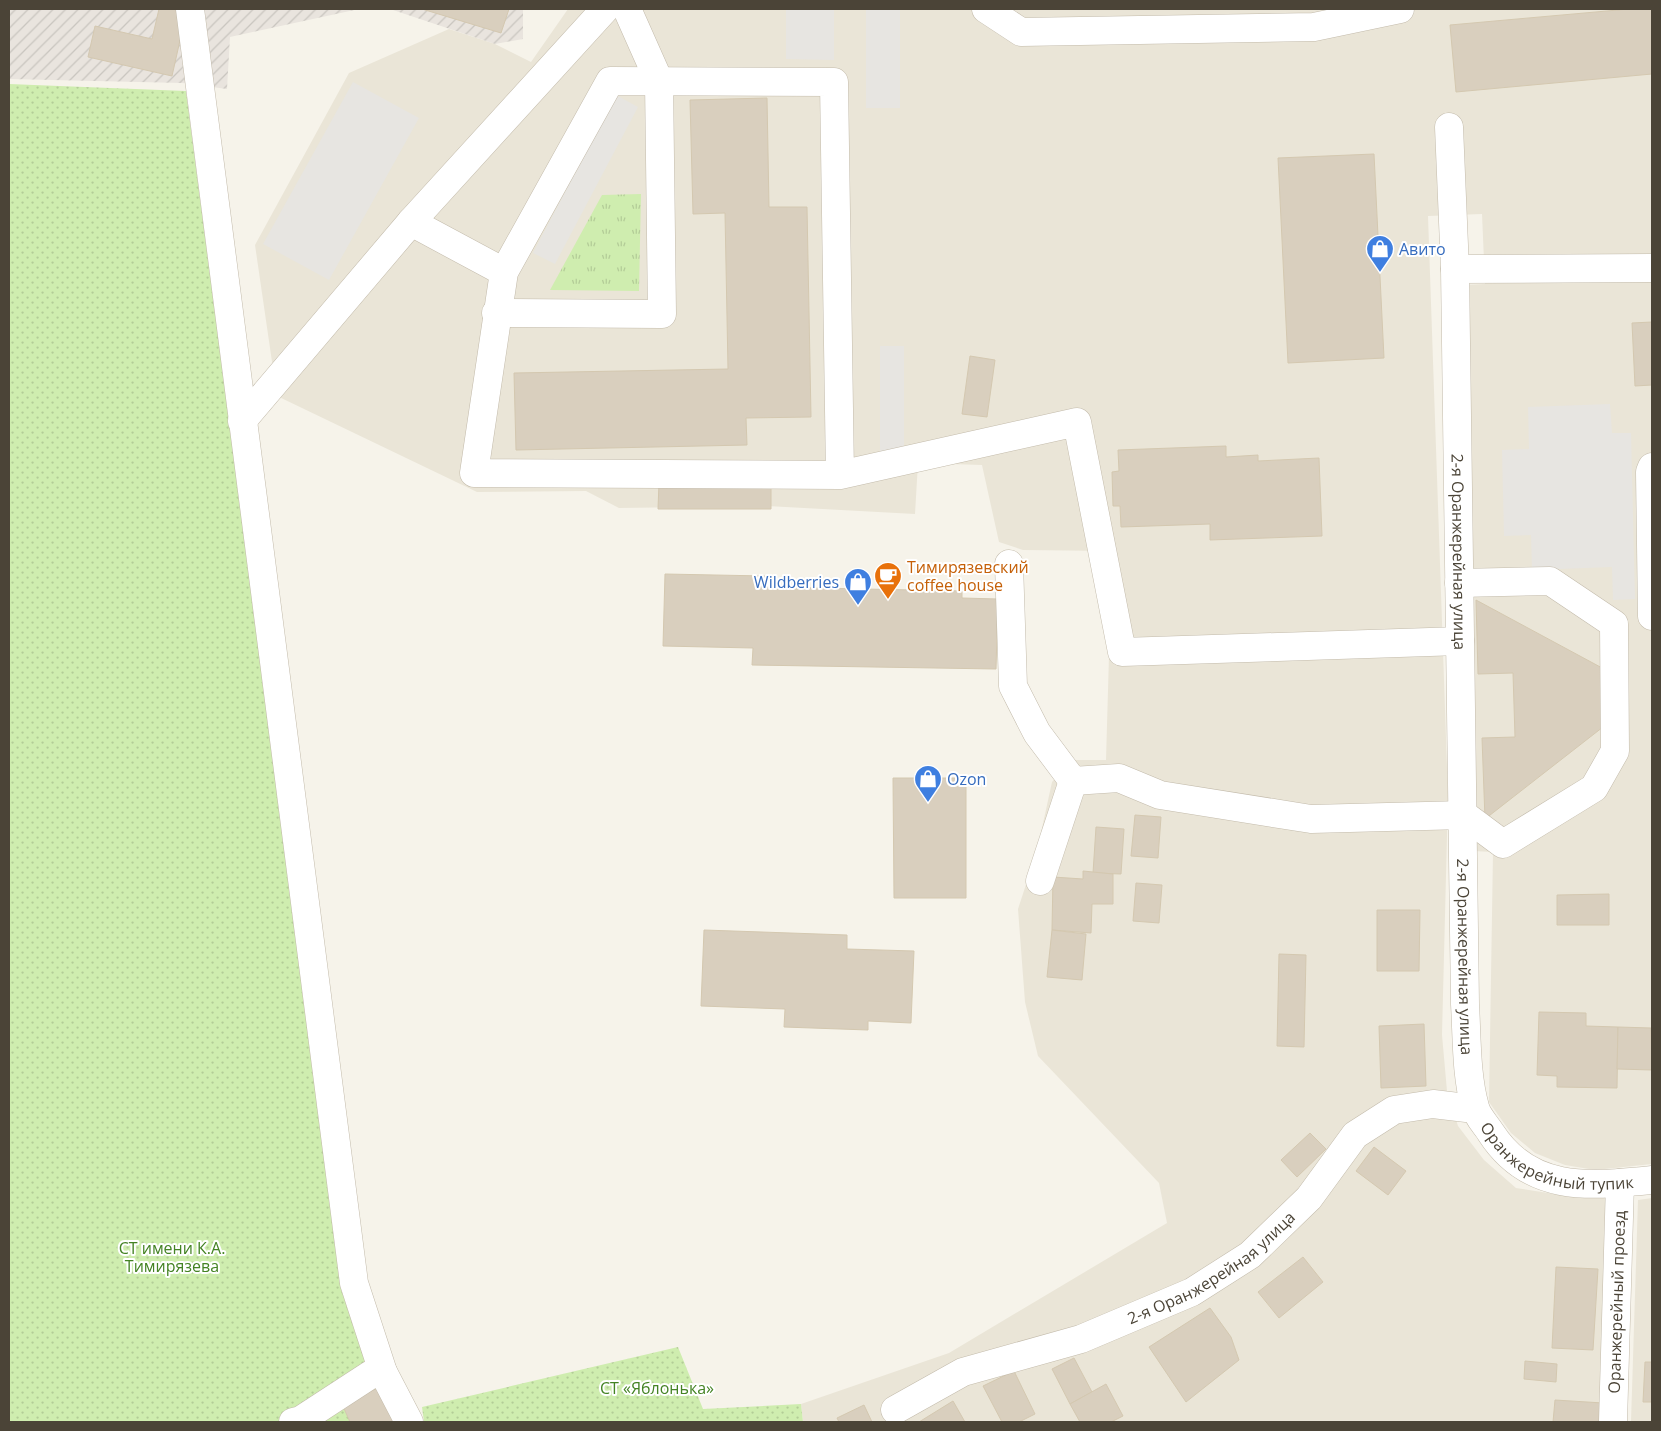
<svg xmlns="http://www.w3.org/2000/svg" width="1661" height="1431" viewBox="0 0 1661 1431" font-family="'Open Sans',sans-serif">
  <style>
    .residential { fill: #eae5d7 }
    .industrial { fill: url(#industrial-furrows) }
    .grass { fill: url(#grass-tufts) }
    .garden { fill: url(#garden-dots) }
    .parking { fill: #e7e5e1 }
    .building { fill: #d9cfbe; stroke: #d4c8b0 }
    .lines { fill: none; stroke-linecap: round; stroke-linejoin: round }
    .minor-casing { stroke: #c3bbab; stroke-width: 29 }
    .minor { stroke: #fff; stroke-width: 28 }
    .labels { text-anchor: middle; stroke-width: 4; stroke-linejoin: round; paint-order: stroke }
    .shop-label { font-size: 16px; fill: #366cbe; stroke: #fff; text-anchor: start }
    .street-label { font-size: 16px; fill: #4b4437; stroke: #fff }
    .food-label { font-size: 16px; fill: #c56008; stroke: #fff; text-anchor: start }
    .park-label { font-size: 16px; fill: #448324; stroke: #fff }
  </style>
  <defs>
    <pattern id="industrial-furrows" width="10" height="10" patternUnits="userSpaceOnUse" patternTransform="scale(1.25)"><rect width="10" height="10" fill="#e9e4de"/><path d="M-1 1l2-2M0 10L10 0M9 11l2-2" fill="none" stroke="#c9c5bf"/></pattern>
    <pattern id="grass-tufts" width="24" height="20" patternUnits="userSpaceOnUse" patternTransform="scale(1.25)"><rect width="24" height="20" fill="#cfedaf"/><path d="M3 7l-1-3M5 7V3M7 7l1-3M15 17l-1-3M17 17v-4M19 17l1-3" fill="none" stroke="#b3cc97"/></pattern>
    <pattern id="garden-dots" width="8" height="8" patternUnits="userSpaceOnUse" patternTransform="scale(1.25)"><rect width="8" height="8" fill="#cfedaf"/><path d="M2 2h.1M6 6h.1" fill="none" stroke="#b3cc97" stroke-width="1.8" stroke-linecap="round"/></pattern>
  </defs>
  <rect width="100%" height="100%" fill="#f6f3ea"/>
  <g class="residential">
    <polygon points="568,9 1652,9 1652,1164 1595,1170 1565,1165 1535,1153 1511,1133 1489,1102 1493,852 1473,851 1462,285 1485,284 1482,214 1428,216 1448,796 1442,1035 1447,1091 1458,1126 1484,1160 1516,1188 1561,1195 1614,1197 1606,1422 803,1422 801,1404 949,1353 1167,1223 1159,1183 1038,1056 1025,1002 1018,909 1037,851 1052,782 1072,760 1106,760 1112,551 1023,550 999,542 982,465 918,463 915,514 767,506 619,508 586,491 477,492 277,396 255,245 349,73 449,29 495,44 531,62"/>
    <polygon points="1652,1198 1652,1422 1631,1422 1638,1200"/>
  </g>
  <g class="industrial">
    <polygon points="9,9 359,9 230,37 227,89 182,83 9,79"/>
    <polygon points="390,9 523,9 523,39 495,44"/>
  </g>
  <polygon class="grass" points="641,194 639,291 550,290 602,195"/>
  <g class="garden">
    <polygon points="9,84 186,91 310,1035 378,1388 393,1422 9,1422"/>
    <polygon points="678,1347 703,1409 801,1404 803,1422 424,1422 422,1407"/>
  </g>
  <g class="parking">
    <polygon points="786,9 834,9 834,60 786,59"/>
    <rect x="866" y="9" width="34" height="99"/>
    <polygon points="353,82 419,118 329,280 263,244"/>
    <polygon points="616,95 638,107 555,264 533,253"/>
    <rect x="880" y="346" width="24" height="116"/>
    <polygon points="1610,404 1612,433 1631,433 1635,599 1613,600 1612,567 1532,570 1531,535 1504,536 1502,450 1529,449 1528,407"/>
  </g>
  <g class="building">
    <polygon points="159,9 187,9 172,76 88,57 95,26 152,39"/>
    <polygon points="422,9 509,9 501,33"/>
    <polygon points="1629,9 1652,9 1652,74 1456,92 1450,25"/>
    <polygon points="767,98 769,207 807,207 811,417 746,418 747,445 516,450 514,373 728,369 725,213 693,214 690,100"/>
    <polygon points="1374,154 1384,358 1288,363 1278,158"/>
    <polygon points="1652,322 1652,385 1635,386 1632,323"/>
    <polygon points="970,356 995,360 987,417 962,414"/>
    <polygon points="1226,446 1226,457 1258,455 1258,461 1319,458 1322,536 1210,540 1210,524 1121,527 1120,506 1113,506 1112,472 1119,471 1118,450"/>
    <polygon points="659,483 771,483 771,509 658,509"/>
    <polygon points="665,574 765,576 765,587 962,591 962,598 998,599 996,669 752,665 753,648 663,646"/>
    <polygon points="1476,600 1604,669 1603,727 1485,819 1482,738 1515,737 1513,673 1478,674"/>
    <polygon points="893,778 966,778 966,898 894,898"/>
    <polygon points="1135,815 1161,817 1158,858 1131,856"/>
    <polygon points="1096,827 1124,829 1121,874 1093,873"/>
    <polygon points="1083,871 1113,874 1113,904 1092,904 1091,933 1052,930 1053,877 1083,879"/>
    <polygon points="1136,883 1162,885 1159,923 1133,921"/>
    <polygon points="1609,894 1609,925 1557,925 1557,895"/>
    <polygon points="1377,910 1420,910 1419,971 1377,971"/>
    <polygon points="704,930 847,935 847,949 914,951 911,1023 868,1021 868,1030 784,1027 785,1009 701,1006"/>
    <polygon points="1052,930 1086,934 1082,980 1047,977"/>
    <polygon points="1279,954 1306,955 1304,1047 1277,1046"/>
    <polygon points="1539,1012 1586,1013 1586,1026 1618,1027 1617,1088 1557,1087 1557,1076 1537,1075"/>
    <polygon points="1424,1024 1426,1086 1381,1088 1379,1026"/>
    <polygon points="1618,1027 1651,1028 1652,1070 1617,1069"/>
    <polygon points="1310,1133 1326,1149 1297,1177 1281,1160"/>
    <polygon points="1374,1147 1406,1171 1388,1195 1356,1171"/>
    <polygon points="1303,1257 1323,1282 1279,1318 1258,1292"/>
    <polygon points="1556,1267 1598,1269 1593,1350 1552,1348"/>
    <polygon points="1210,1308 1231,1337 1239,1360 1186,1402 1149,1347"/>
    <polygon points="1074,1358 1092,1392 1070,1404 1052,1369"/>
    <polygon points="1525,1361 1557,1364 1556,1382 1524,1379"/>
    <polygon points="1645,1362 1652,1362 1652,1402 1643,1402"/>
    <polygon points="1014,1371 1035,1414 1019,1422 1002,1422 983,1386"/>
    <polygon points="1106,1384 1123,1416 1111,1422 1080,1422 1070,1404"/>
    <polygon points="378,1388 393,1422 350,1422 342,1404"/>
    <polygon points="1555,1400 1603,1403 1601,1422 1553,1422"/>
    <polygon points="953,1401 965,1422 919,1422"/>
    <polygon points="864,1405 872,1422 839,1422 837,1418"/>
  </g>
  <g class="lines">
    <defs>
      <g id="minor">
        <polyline points="190,9 354,1283 383,1372 409,1422"/>
        <polyline points="986,9 1021,32 1314,27 1400,9"/>
        <path id="s1" d="M1449,127L1455,269L1465,1004C1467,1038 1466,1075 1475,1107C1477,1116 1486,1125 1491,1133C1530,1193 1589,1186 1652,1180"/>
        <polyline points="411,222 504,272"/>
        <polyline points="1455,269 1652,268"/>
        <polyline points="496,313 662,314 659,81 627,9"/>
        <polyline points="242,421 411,222 605,9"/>
        <polyline points="1652,467 1650,472 1652,616"/>
        <polyline points="840,475 474,473 504,272 610,81 834,82 840,475 1077,422 1122,652 1460,641"/>
        <polyline points="1009,564 1013,686 1037,733 1073,781 1119,778 1160,795 1311,819 1464,815 1503,844 1594,788 1615,751 1614,624 1550,581 1459,583"/>
        <polyline points="1040,881 1073,781"/>
        <path id="s2" d="M895,1410L963,1372L1081,1339L1192,1292L1250,1255L1309,1198L1355,1135L1394,1110L1433,1104L1475,1109"/>
        <polyline points="293,1422 301,1420 370,1375 383,1372"/>
        <path id="s3" d="M1613,1422L1620,1183"/>
      </g>
    </defs>
    <use href="#minor" class="minor-casing"/>
    <use href="#minor" class="minor"/>
  </g>
  <defs>
    <symbol id="shop-pin" viewBox="-11 -11 22 30"><path d="M0 17L-7.5 6A9.5 9.5 0 1 1 7.5 6Z" fill="#3f7fe0" stroke="#fff"/><path d="M-5-2.5h2.3a2.7 3.5 0 0 1 5.4 0H5L5.5 6h-11ZM-1.5-2.5h3a1.5 2.3 0 0 0-3 0Z" fill="#fff"/></symbol>
    <symbol id="cafe-pin" viewBox="-11 -11 22 30"><path d="M0 17L-7.5 6A9.5 9.5 0 1 1 7.5 6Z" fill="#e8710a" stroke="#fff"/><path d="M-5.5-4.5H6V0H3Q3 3.5 0 3.5H-2.5Q-5.5 3.5-5.5 0ZM3-3.2v2h1.7v-2ZM-6 4.5H4V6H-6Z" fill="#fff"/></symbol>
  </defs>
  <g fill-rule="evenodd">
    <use href="#shop-pin" x="1364" y="233" width="32" height="43"/>
    <use href="#cafe-pin" x="872" y="560" width="32" height="43"/>
    <use href="#shop-pin" x="842" y="566" width="32" height="43"/>
    <use href="#shop-pin" x="912" y="763" width="32" height="43"/>
  </g>
  <g class="labels">
    <g class="shop-label">
      <text x="1399" y="255">Авито</text>
      <text x="839" y="588" text-anchor="end">Wildberries</text>
      <text x="947" y="785">Ozon</text>
    </g>
    <g class="street-label">
      <text dy="6" stroke="none"><textPath href="#s1" startOffset="425">2-я Оранжерейная улица</textPath></text>
      <text dy="6" stroke="none"><textPath href="#s1" startOffset="830">2-я Оранжерейная улица</textPath></text>
      <text dy="6" stroke="none"><textPath href="#s1" startOffset="1086">Оранжерейный тупик</textPath></text>
      <text dy="6" stroke="none"><textPath href="#s2" startOffset="350">2-я Оранжерейная улица</textPath></text>
      <text dy="6" stroke="none"><textPath href="#s3" startOffset="120">Оранжерейный проезд</textPath></text>
    </g>
    <g class="food-label">
      <text x="907" y="573">Тимирязевский<tspan x="907" dy="18">coffee house</tspan></text>
    </g>
    <g class="park-label">
      <text x="172" y="1254">СТ имени К.А.<tspan x="172" dy="18">Тимирязева</tspan></text>
      <text x="657" y="1394">СТ «Яблонька»</text>
    </g>
  </g>
  <rect width="1661" height="1431" fill="none" stroke="#4b4437" stroke-width="20"/>
</svg>
